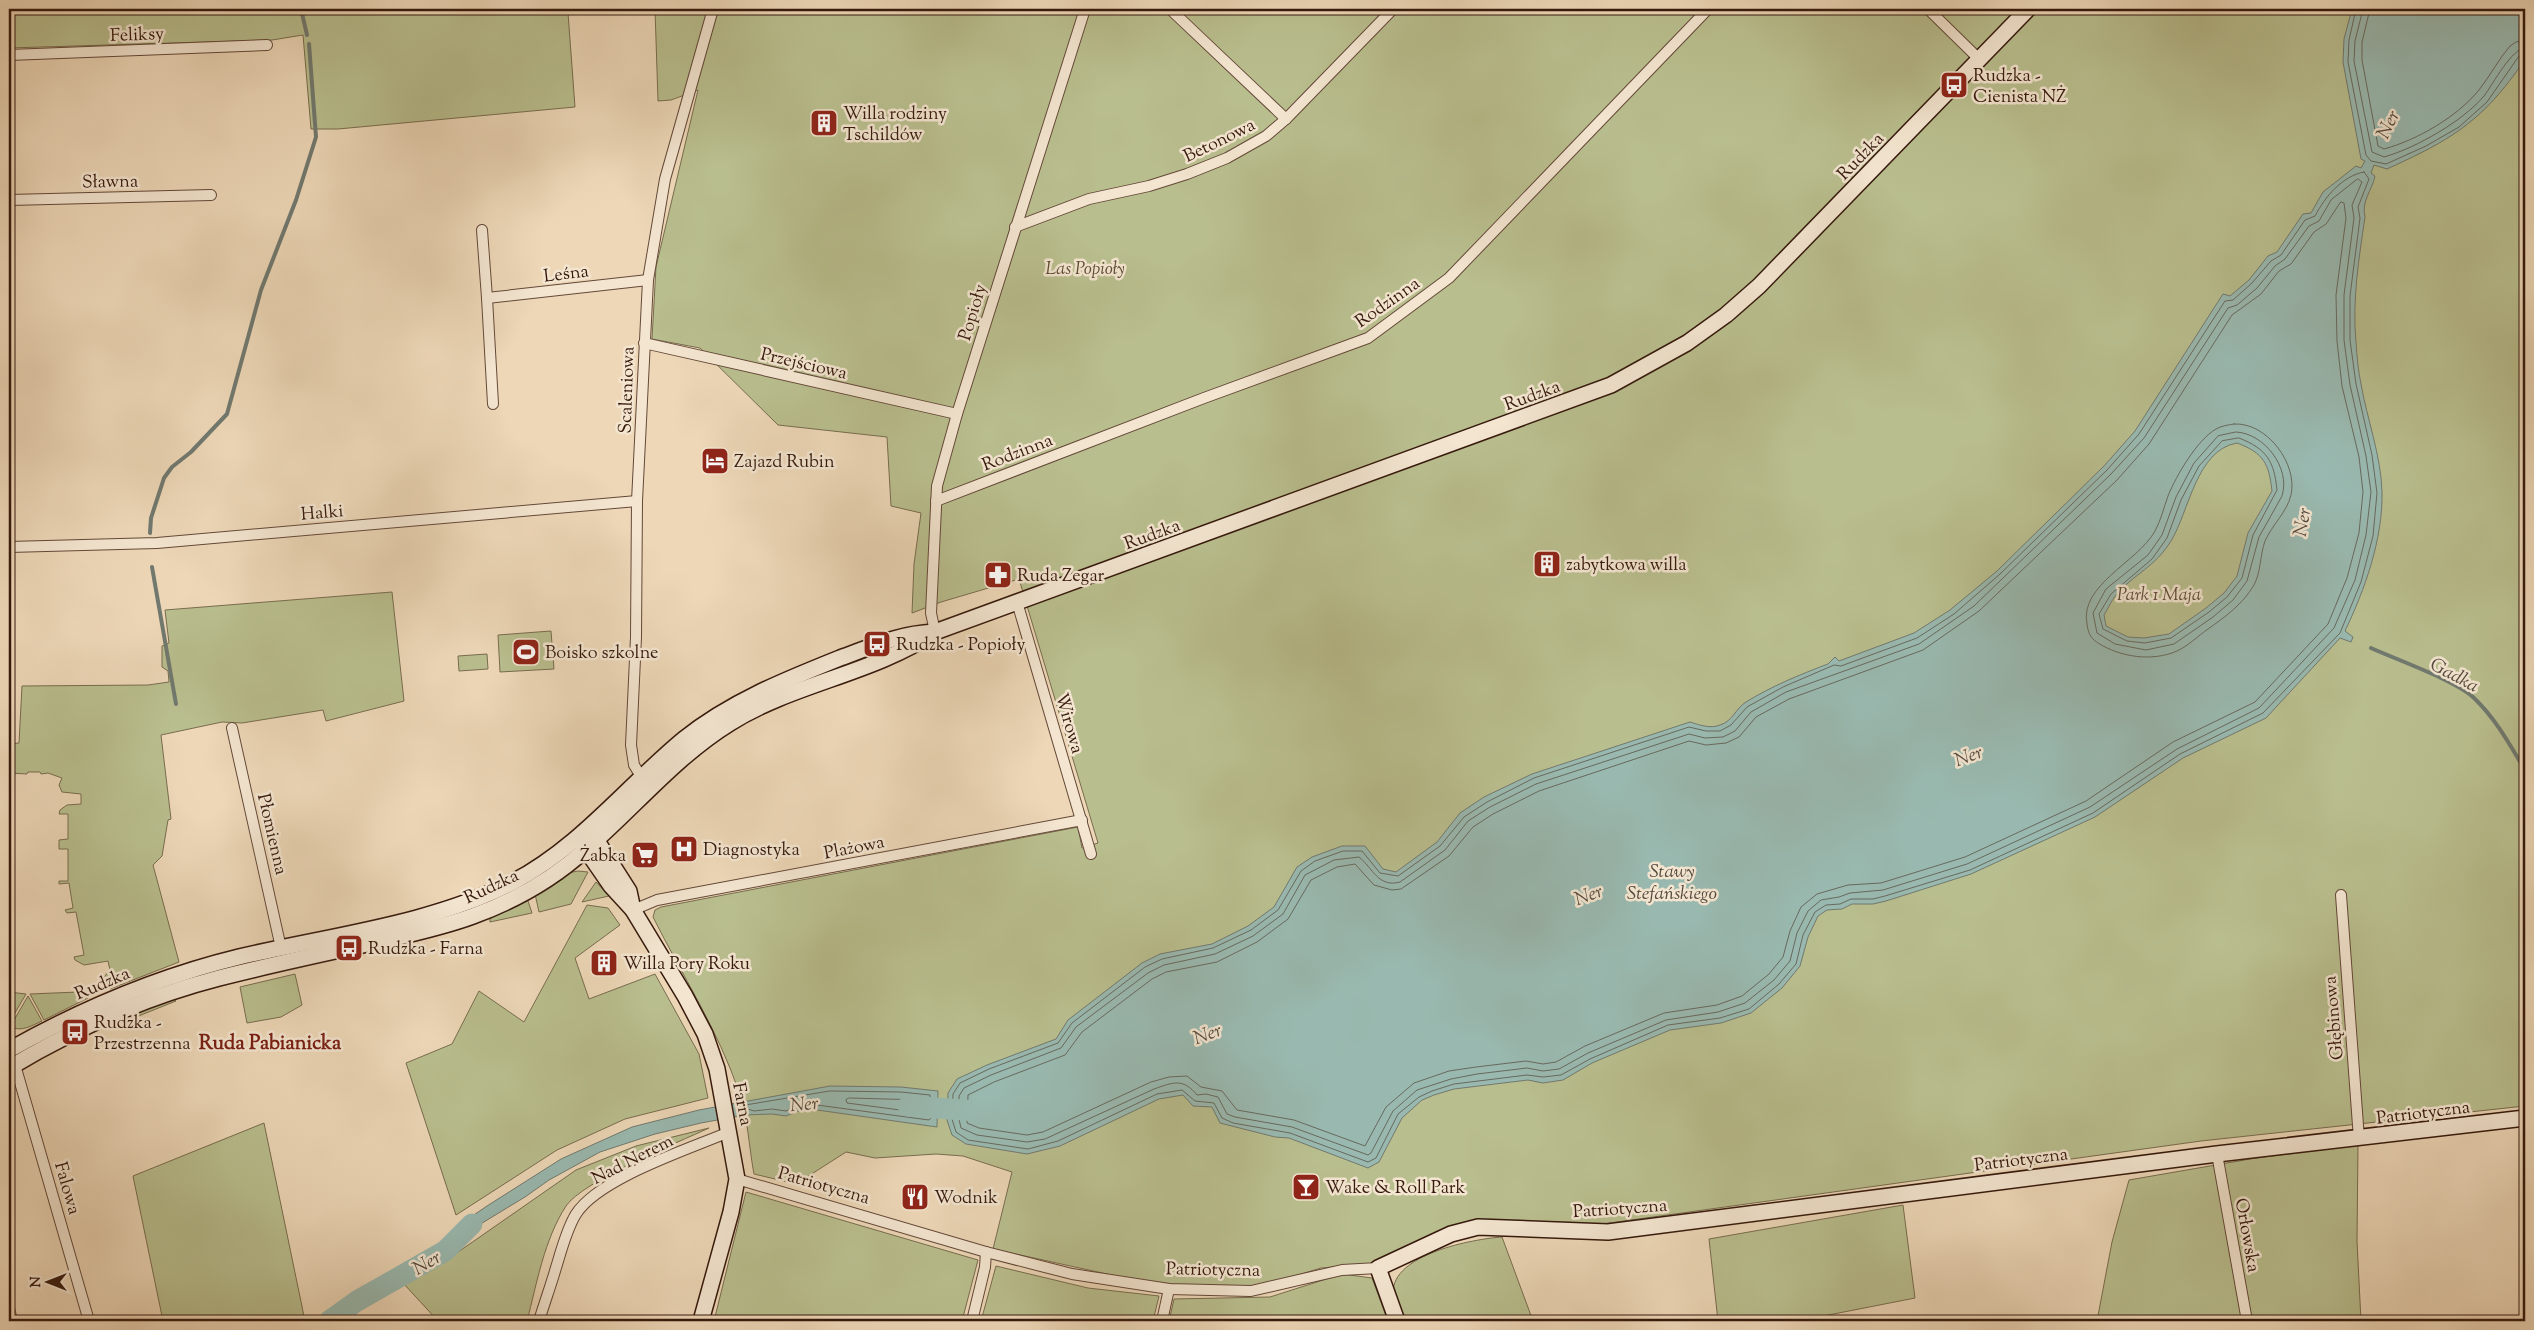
<svg xmlns="http://www.w3.org/2000/svg" width="2534" height="1330" viewBox="0 0 2534 1330" font-family="'Sorts Mill Goudy',serif">
  <style>
    .green { fill: #b9be8e; stroke: #786c4e }
    .water { fill: #99b9b0; stroke: #71796f; fill-rule: evenodd }
    .lines { fill: none; stroke-linecap: round; stroke-linejoin: round }
    .shore { stroke: #68695e; stroke-width: 1 }
    .stream { stroke: #71796f; stroke-width: 4 }
    .river { stroke: #99b9b0; stroke-width: 21 }
    .street-casing { stroke: #644838; stroke-width: 12 }
    .secondary-casing { stroke: #36190d; stroke-width: 18 }
    .street { stroke: #f3e5d0; stroke-width: 10 }
    .secondary { stroke: #f3e5d0; stroke-width: 15 }
    .labels { text-anchor: middle; stroke-width: 5; stroke-linejoin: round; paint-order: stroke }
    .street-label { font-size: 18px; fill: #36190d; stroke: #f3e5d0 }
    .poi-label { font-size: 18px; fill: #36190d; stroke: #f3e5d0; text-anchor: start }
    .park-label { font-size: 18px; font-style: italic; fill: #5d4b34; stroke: #f3e5d0 }
    .water-label { font-size: 19px; font-style: italic; fill: #54493e; stroke: #f3e5d0 }
    .quarter-label { font-size: 20px; font-weight: bold; fill: #7a1f14; stroke: #f3e5d0 }
  </style>
  <rect width="100%" height="100%" fill="#edd7b7"/>
  <filter id="stains"><feTurbulence type="fractalNoise" baseFrequency=".004" numOctaves="4"/><feColorMatrix values="0 0 0 0 .2 0 0 0 0 .09 0 0 0 0 .02 0 0 0 .5 -.17"/></filter>
  <radialGradient id="worn" r=".72"><stop offset=".6" stop-color="#630" stop-opacity="0"/><stop offset="1" stop-color="#630" stop-opacity=".3"/></radialGradient>
  <g class="green">
    <polygon points="9,9 609,9 568,13 575,107 338,129 311,129 303,35 272,40 9,48"/>
    <path d="M655,9H2525V1106L2201,1141L1588,1226L1481,1220L1412,1249L1369,1264L1321,1268L1258,1287L1157,1285L993,1249L1012,1172L963,1156L936,1154L875,1158L846,1152L796,1184L754,1174C749,1148 748,1117 739,1092C718,1030 682,975 653,917L655,910L661,907L1078,827L1082,848L1098,843L1019,579L941,602L912,613L914,564L921,513L891,506L887,437L778,425L700,348L652,339L656,267L698,90L671,100L658,101Z"/>
    <polygon points="392,592 404,701 326,721 323,710 242,723 222,722 161,735 171,819 168,820 162,856 153,865 179,962 110,989 105,984 104,977 110,970 108,961 84,965 75,960 74,957 84,955 76,912 67,913 65,910 73,908 69,883 59,884 59,881 68,881 68,849 59,849 59,840 68,839 68,814 59,814 60,810 67,805 81,804 81,794 62,792 59,785 62,778 48,773 41,774 40,772 28,772 27,774 9,773 9,744 19,743 22,686 148,685 169,682 168,671 162,667 162,646 169,643 165,610"/>
    <polygon points="551,631 554,669 500,672 498,635"/>
    <polygon points="487,654 488,669 459,671 458,656"/>
    <polygon points="578,871 588,872 571,904 539,912 535,894 568,873"/>
    <polygon points="596,882 609,896 582,902"/>
    <polygon points="525,899 528,901 532,913 490,922 490,916"/>
    <polygon points="587,905 608,908 620,925 575,958 589,999 655,974 699,1054 708,1098 625,1119 557,1150 456,1215 406,1063 452,1044 479,991 524,1022"/>
    <polygon points="295,974 302,1005 281,1017 247,1023 240,987"/>
    <polygon points="78,987 91,988 92,993 88,998 44,1020 30,994 78,992"/>
    <polygon points="9,992 26,994 9,1023"/>
    <path d="M28,996L42,1021C31,1026 22,1032 10,1027Z"/>
    <polygon points="173,999 176,1001 121,1023 120,1021 122,1018"/>
    <polygon points="264,1123 305,1321 163,1321 133,1176"/>
    <path d="M709,1128C677,1143 583,1181 566,1206C544,1240 537,1283 527,1321H438L403,1283L451,1257L576,1170L636,1146Z"/>
    <polygon points="2358,1145 2357,1241 2361,1321 2097,1321 2112,1242 2129,1180 2256,1158"/>
    <polygon points="746,1192 978,1260 962,1321 714,1321"/>
    <polygon points="1903,1205 1915,1298 1798,1321 1718,1321 1709,1239"/>
    <path d="M1502,1237L1533,1321H1404C1401,1313 1393,1301 1393,1293C1392,1254 1473,1239 1502,1237Z"/>
    <polygon points="996,1266 1088,1288 1159,1296 1153,1321 981,1321"/>
    <polygon points="1342,1274 1372,1278 1388,1321 1169,1321 1174,1299 1270,1297"/>
    <polygon points="9,1287 18,1321 9,1321"/>
  </g>
  <g class="water">
    <path d="M2352,9H2525C2525,23 2528,41 2525,55C2523,65 2513,76 2507,84C2472,129 2437,146 2387,169L2374,165L2371,173L2375,176C2372,191 2361,201 2365,217C2359,258 2352,300 2356,342C2357,356 2358,370 2361,384C2367,419 2381,455 2382,492C2383,539 2365,589 2345,631L2353,637L2351,642L2340,638L2266,718L2183,758L2095,817L1971,874L1886,901L1873,904H1852L1842,909L1827,910L1818,916L1808,937L1800,966L1782,988L1751,1013L1721,1023L1670,1030L1592,1063L1563,1080L1543,1083L1528,1080L1454,1089L1434,1095L1422,1100L1402,1118L1379,1162L1368,1168L1289,1138L1275,1137L1220,1123L1212,1107L1193,1106L1183,1095L1159,1099L1060,1146L1027,1154L966,1144L952,1135L947,1120L948,1093L957,1079L987,1065L1056,1039L1068,1020L1142,963L1160,954L1212,944L1248,926L1274,907L1297,867L1312,857L1342,846H1365L1383,869L1396,872L1437,842L1460,813L1484,797L1532,774L1690,722C1699,725 1711,729 1720,725C1733,721 1736,708 1746,702C1772,686 1799,675 1828,664L1835,657L1839,661L1914,633L1950,610L1997,571L2104,466L2135,431L2223,294L2230,296L2249,280L2268,256L2277,252L2303,214L2311,213L2323,192L2356,166L2361,168L2365,161L2361,159L2343,62L2344,39ZM2237,443C2264,453 2269,464 2272,491L2248,533L2237,576L2224,593L2206,608L2169,634L2144,638L2128,637L2106,626L2104,615C2108,609 2111,601 2116,595C2134,574 2155,567 2171,541C2189,512 2196,450 2237,443Z"/>
    <polygon points="830,1086 901,1087 938,1091 937,1127 817,1110 798,1111 786,1116 772,1114 745,1115 701,1123 655,1134 600,1152 549,1180 525,1197 469,1231 453,1245 449,1237 462,1223 487,1206 561,1159 632,1127 699,1110"/>
  </g>
  <g class="lines">
    <g class="shore">
      <polyline points="2356,9 2349,40 2348,62 2366,155 2371,161 2386,164 2426,146 2459,127 2487,102 2519,56 2525,54"/>
      <path d="M2363,9L2355,41L2354,61L2372,152L2384,157C2416,148 2463,121 2484,96C2493,84 2512,48 2525,48"/>
      <path d="M2370,9L2362,42V60L2378,146L2384,149C2417,140 2457,117 2479,90C2490,76 2498,60 2510,46L2516,42L2525,40"/>
      <path d="M2364,172L2369,179L2358,207L2360,218L2350,296V340L2356,384L2372,455L2377,493L2373,536L2361,582L2340,633L2263,713L2180,754L2093,813L1970,870L1885,896L1873,899H1851L1840,904L1826,905L1815,912L1803,935L1796,964L1779,984L1749,1009L1720,1018L1668,1025L1590,1059L1561,1075L1543,1077L1527,1075L1454,1084L1432,1091L1419,1097L1398,1114L1376,1158L1368,1162L1290,1133L1233,1123L1222,1118L1214,1103L1195,1101L1182,1090L1157,1094L1058,1141L1028,1149L968,1140L956,1132L952,1119L953,1094L960,1083L989,1069L1058,1043L1072,1023L1145,967L1162,959L1213,948L1251,930L1278,910L1301,871L1315,861L1343,851H1362L1380,873L1398,876L1440,846L1464,817L1487,802L1534,778L1689,727L1706,731H1720L1731,725L1747,707L1783,687L1834,665L1841,666L1917,638L1954,614L2000,574L2107,470L2139,434L2225,301L2233,300L2252,283L2271,261L2281,255L2305,220L2315,216C2325,197 2342,176 2364,172Z"/>
      <path d="M2358,179L2362,182L2352,205L2354,218L2344,295V340L2350,385L2366,456L2371,492L2366,535L2355,580L2334,628L2259,708L2177,749L2090,807L1967,864L1883,890L1850,893L1839,897L1821,900L1808,911L1797,933L1790,961L1774,980L1745,1003L1718,1012L1666,1020L1588,1053L1559,1069L1543,1071L1527,1068L1477,1074L1451,1079L1417,1090L1393,1111L1371,1153L1368,1155L1292,1127L1235,1117L1227,1114L1218,1097L1206,1094L1197,1095C1183,1078 1174,1082 1154,1089L1045,1139L1027,1142L977,1135L961,1128L959,1119V1096L964,1088L991,1075L1061,1048L1076,1027L1148,973L1164,965L1215,954L1253,936L1283,914L1305,875L1334,860L1359,857C1373,868 1378,888 1400,882L1445,850L1468,821L1490,807L1536,784L1689,734L1705,738L1723,737L1735,731L1751,712L1786,692L1919,644L1974,606L2111,474L2144,438L2228,308L2237,305L2257,288L2275,266L2285,259L2309,226L2319,221L2331,200Z"/>
      <polygon points="2341,202 2344,203 2346,218 2336,295 2337,341 2342,386 2359,457 2363,492 2359,533 2347,578 2328,624 2255,702 2173,742 2086,801 1965,857 1881,883 1848,885 1817,894 1801,907 1790,931 1783,957 1769,974 1742,996 1717,1005 1664,1013 1585,1046 1556,1062 1543,1064 1526,1061 1476,1067 1449,1071 1414,1083 1386,1107 1365,1146 1294,1120 1237,1110 1222,1091 1201,1087 1187,1076 1169,1077 1151,1082 1043,1132 1027,1135 979,1128 967,1123 968,1095 994,1082 1065,1055 1082,1032 1152,979 1166,972 1217,962 1257,942 1288,919 1311,880 1337,867 1355,864 1374,885 1392,890 1401,889 1449,856 1473,827 1493,814 1539,791 1689,741 1706,745 1726,743 1739,737 1756,717 1789,699 1923,650 1979,611 2117,480 2149,444 2232,315 2261,294 2279,271 2291,264 2314,232 2326,224"/>
      <path d="M2234,424C2267,422 2298,464 2291,495C2287,512 2272,525 2265,541C2260,555 2261,572 2254,585C2243,604 2225,617 2208,629C2198,636 2188,646 2177,651C2152,662 2120,657 2098,643C2090,638 2088,632 2087,624C2079,585 2138,562 2155,531C2161,520 2164,507 2168,496C2176,476 2197,440 2216,429C2221,426 2228,425 2234,424Z"/>
      <path d="M2236,432C2264,433 2291,468 2282,496L2259,537L2247,581L2233,600L2213,617L2174,644L2146,650L2115,644L2097,633L2093,613L2106,589L2148,555L2162,535L2176,497L2194,463L2218,436Z"/>
      <path d="M2239,438C2267,449 2274,461 2277,490L2253,535L2242,578L2227,597L2209,612L2171,638L2145,643L2127,641L2103,629L2099,614L2111,594L2152,559L2167,538L2181,500L2199,466L2222,441Z"/>
      <polygon points="830,1091 901,1092 930,1095 931,1118 929,1120 817,1105 797,1106 786,1111 772,1109 754,1111 745,1108 747,1105"/>
      <polygon points="849,1098 924,1100 925,1111 923,1113 847,1103 846,1100"/>
    </g>
    <g class="stream">
      <polyline points="301,9 307,35"/>
      <polyline points="150,533 151,518 164,478 172,467 191,452 227,414 261,290 296,200 316,137 309,44"/>
      <polyline points="152,567 176,704"/>
      <path d="M2371,648C2395,659 2457,681 2474,698C2496,719 2510,745 2525,770"/>
    </g>
    <g class="river">
      <polyline points="908,1106 977,1111"/>
      <polyline points="329,1321 357,1301 445,1251 472,1224"/>
    </g>
    <defs>
      <g id="street">
        <polyline points="1170,9 1286,119"/>
        <polyline points="1928,9 1979,59"/>
        <polyline points="9,55 267,45"/>
        <polyline points="9,200 211,195"/>
        <polyline points="1015,227 1089,199 1149,186 1187,174 1227,158 1266,136 1286,119 1393,9"/>
        <polyline points="482,230 487,298 648,280"/>
        <polyline points="487,298 493,404"/>
        <polyline points="644,343 957,414"/>
        <polyline points="936,501 1204,398 1368,338 1449,278 1708,9"/>
        <polyline points="9,547 157,543 637,501"/>
        <polyline points="1017,602 1091,854"/>
        <polyline points="935,632 931,613 937,486 957,414 1085,9"/>
        <polyline points="232,728 281,948"/>
        <polyline points="642,778 634,765 631,745 636,637 637,501 648,280 665,179 713,9"/>
        <polyline points="2341,895 2359,1139"/>
        <polyline points="633,910 657,900 1082,820"/>
        <polyline points="15,1065 89,1321"/>
        <polyline points="2217,1154 2247,1321"/>
        <polyline points="737,1179 986,1252 1072,1274 1169,1289 1251,1291 1342,1270 1378,1268"/>
        <path d="M539,1321C544,1304 550,1288 555,1271C561,1252 566,1230 576,1214C599,1178 689,1149 729,1132"/>
        <polyline points="972,1321 985,1267 986,1252"/>
        <polyline points="1162,1321 1169,1289"/>
      </g>
      <g id="secondary">
        <polyline points="592,833 629,891 633,910"/>
        <polyline points="580,841 611,886 633,910 685,996 705,1034 717,1069 737,1179 731,1212 701,1321"/>
        <path d="M9,1050C82,1009 157,977 239,957C327,936 433,924 513,882C580,847 626,787 684,739C730,702 785,680 840,658C873,646 898,634 934,632"/>
        <path d="M9,1068C74,1029 145,997 219,978C270,965 321,954 372,943C406,935 441,928 473,916C514,901 553,879 585,850C634,808 675,757 730,723C794,683 873,674 935,632L1611,385L1687,343L1726,315L1759,286L2028,9"/>
        <polyline points="1397,1321 1378,1268 1451,1234 1478,1227 1608,1232 2217,1154 2525,1118"/>
      </g>
    </defs>
    <use href="#street" class="street-casing"/>
    <use href="#secondary" class="secondary-casing"/>
    <use href="#street" class="street"/>
    <use href="#secondary" class="secondary"/>
  </g>
  <defs>
    <symbol id="bus-square" viewBox="-11 -11 22 22"><rect x="-9" y="-9" width="18" height="18" rx="4" fill="#8f2418" stroke="#f3e5d0"/><path d="M-5-6H5V4H4V6H2V4H-2V6H-4V4H-5ZM-3.5-4V0h7V-4ZM-3.5 1.2v1.5H-2V1.2ZM2 1.2v1.5H3.5V1.2Z" fill="#fff"/></symbol>
    <symbol id="building-square" viewBox="-11 -11 22 22"><rect x="-9" y="-9" width="18" height="18" rx="4" fill="#8f2418" stroke="#f3e5d0"/><path d="M-4-6H4V6H1V3H-1V6H-4ZM-2.5-4.3h1.7v1.8h-1.7ZM.8-4.3h1.7v1.8H.8ZM-2.5-1h1.7V.8h-1.7ZM.8-1h1.7V.8H.8Z" fill="#fff"/></symbol>
    <symbol id="hotel-square" viewBox="-11 -11 22 22"><rect x="-9" y="-9" width="18" height="18" rx="4" fill="#8f2418" stroke="#f3e5d0"/><path d="M-6-4.5h1.5V1H6V5H4.5V3h-9V5H-6ZM-4 0a1.8 1.8 0 1 1 3.6 0ZM.5 0V-2.5h3Q6-2.5 6 0Z" fill="#fff"/></symbol>
    <symbol id="pharmacy-square" viewBox="-11 -11 22 22"><rect x="-9" y="-9" width="18" height="18" rx="4" fill="#8f2418" stroke="#f3e5d0"/><path d="M-2-6h4v4h4v4h-4v4h-4v-4h-4v-4h4Z" fill="#fff"/></symbol>
    <symbol id="stadium-square" viewBox="-11 -11 22 22"><rect x="-9" y="-9" width="18" height="18" rx="4" fill="#8f2418" stroke="#f3e5d0"/><path d="M0-5a6.5 5 0 1 0 0 10a6.5 5 0 1 0 0-10ZM-3.5-1.8h7v3.6h-7Z" fill="#fff"/></symbol>
    <symbol id="hospital-square" viewBox="-11 -11 22 22"><rect x="-9" y="-9" width="18" height="18" rx="4" fill="#8f2418" stroke="#f3e5d0"/><path d="M-5-5h3v3.5h4V-5h3V5h-3V1.5h-4V5h-3Z" fill="#fff"/></symbol>
    <symbol id="supermarket-square" viewBox="-11 -11 22 22"><rect x="-9" y="-9" width="18" height="18" rx="4" fill="#8f2418" stroke="#f3e5d0"/><path d="M-6-5.5h2.5l.6 2H6L4.5 2H-2.5L-4.4-4H-6ZM-1.5 3.2a1.3 1.3 0 1 0 .1 0ZM3 3.2a1.3 1.3 0 1 0 .1 0Z" fill="#fff"/></symbol>
    <symbol id="bar-square" viewBox="-11 -11 22 22"><rect x="-9" y="-9" width="18" height="18" rx="4" fill="#8f2418" stroke="#f3e5d0"/><path d="M-6-5H6L.8 .8V4.5H3.5V6h-7V4.5H-.8V.8Z" fill="#fff"/></symbol>
    <symbol id="restaurant-square" viewBox="-11 -11 22 22"><rect x="-9" y="-9" width="18" height="18" rx="4" fill="#8f2418" stroke="#f3e5d0"/><path d="M-5-6h1v4h1v-4h1v4h1v-4h1v5L-1.5 .5V6h-2V.5L-5-1ZM5-6V6H3V1.5H1.5Q1.5-4 5-6Z" fill="#fff"/></symbol>
  </defs>
  <g fill-rule="evenodd">
    <use href="#bus-square" x="1938" y="69" width="32" height="32"/>
    <use href="#building-square" x="808" y="107" width="32" height="32"/>
    <use href="#hotel-square" x="699" y="445" width="32" height="32"/>
    <use href="#building-square" x="1531" y="548" width="32" height="32"/>
    <use href="#pharmacy-square" x="982" y="559" width="32" height="32"/>
    <use href="#bus-square" x="861" y="628" width="32" height="32"/>
    <use href="#stadium-square" x="510" y="636" width="32" height="32"/>
    <use href="#hospital-square" x="668" y="833" width="32" height="32"/>
    <use href="#supermarket-square" x="629" y="839" width="32" height="32"/>
    <use href="#bus-square" x="333" y="932" width="32" height="32"/>
    <use href="#building-square" x="588" y="947" width="32" height="32"/>
    <use href="#bus-square" x="59" y="1016" width="32" height="32"/>
    <use href="#bar-square" x="1290" y="1171" width="32" height="32"/>
    <use href="#restaurant-square" x="899" y="1181" width="32" height="32"/>
  </g>
  <g class="labels">
    <g class="street-label">
      <text transform="translate(137 34) rotate(-2)" y="6">Feliksy</text>
      <text transform="translate(1219 140) rotate(-26)" y="6">Betonowa</text>
      <text transform="translate(1860 156) rotate(-46)" y="6">Rudzka</text>
      <text transform="translate(110 181) rotate(-1)" y="6">Sławna</text>
      <text transform="translate(566 273) rotate(-7)" y="6">Leśna</text>
      <text transform="translate(1387 302) rotate(-35)" y="6">Rodzinna</text>
      <text transform="translate(972 312) rotate(-73)" y="6">Popioły</text>
      <text transform="translate(804 363) rotate(13)" y="6">Przejściowa</text>
      <text transform="translate(626 390) rotate(-88)" y="6">Scaleniowa</text>
      <text transform="translate(1532 395) rotate(-20)" y="6">Rudzka</text>
      <text transform="translate(1017 452) rotate(-21)" y="6">Rodzinna</text>
      <text transform="translate(322 512) rotate(-5)" y="6">Halki</text>
      <text transform="translate(1152 534) rotate(-20)" y="6">Rudzka</text>
      <text transform="translate(1070 723) rotate(74)" y="6">Wirowa</text>
      <text transform="translate(273 834) rotate(77)" y="6">Płomienna</text>
      <text transform="translate(854 847) rotate(-11)" y="6">Plażowa</text>
      <text transform="translate(491 886) rotate(-25)" y="6">Rudzka</text>
      <text transform="translate(102 983) rotate(-23)" y="6">Rudzka</text>
      <text transform="translate(2333 1018) rotate(-95)" y="6">Głębinowa</text>
      <text transform="translate(743 1104) rotate(79)" y="6">Farna</text>
      <text transform="translate(2423 1112) rotate(-7)" y="6">Patriotyczna</text>
      <text transform="translate(632 1159) rotate(-27)" y="6">Nad Nerem</text>
      <text transform="translate(2021 1159) rotate(-7)" y="6">Patriotyczna</text>
      <text transform="translate(824 1185) rotate(16)" y="6">Patriotyczna</text>
      <text transform="translate(68 1188) rotate(74)" y="6">Falowa</text>
      <text transform="translate(1620 1208) rotate(-4)" y="6">Patriotyczna</text>
      <text transform="translate(2248 1235) rotate(80)" y="6">Orłowska</text>
      <text transform="translate(1213 1269) rotate(1)" y="6">Patriotyczna</text>
    </g>
    <g class="poi-label">
      <text x="1973" y="81">Rudzka -<tspan x="1973" dy="21">Cienista NŻ</tspan></text>
      <text x="843" y="119">Willa rodziny<tspan x="843" dy="21">Tschildów</tspan></text>
      <text x="734" y="467">Zajazd Rubin</text>
      <text x="1566" y="570">zabytkowa willa</text>
      <text x="1017" y="581">Ruda Zegar</text>
      <text x="896" y="650">Rudzka - Popioły</text>
      <text x="545" y="658">Boisko szkolne</text>
      <text x="703" y="855">Diagnostyka</text>
      <text x="626" y="861" text-anchor="end">Żabka</text>
      <text x="368" y="954">Rudzka - Farna</text>
      <text x="623" y="969">Willa Pory Roku</text>
      <text x="94" y="1028">Rudzka -<tspan x="94" dy="21">Przestrzenna</tspan></text>
      <text x="1325" y="1193">Wake &amp; Roll Park</text>
      <text x="934" y="1203">Wodnik</text>
    </g>
    <g class="park-label">
      <text x="1085" y="274">Las Popioły</text>
      <text x="2159" y="600">Park 1 Maja</text>
    </g>
    <g class="water-label">
      <text transform="translate(2387 124) rotate(-64)" y="7">Ner</text>
      <text transform="translate(2301 522) rotate(-80)" y="7">Ner</text>
      <text transform="translate(2455 674) rotate(28)" y="7">Gadka</text>
      <text transform="translate(1968 755) rotate(-20)" y="7">Ner</text>
      <text x="1672" y="877">Stawy<tspan x="1672" dy="22">Stefańskiego</tspan></text>
      <text transform="translate(1588 894) rotate(-20)" y="7">Ner</text>
      <text transform="translate(1207 1033) rotate(-20)" y="7">Ner</text>
      <text transform="translate(804 1103) rotate(-5)" y="7">Ner</text>
      <text transform="translate(426 1262) rotate(-31)" y="7">Ner</text>
    </g>
    <g class="quarter-label">
      <text x="270" y="1049">Ruda Pabianicka</text>
    </g>
  </g>
  <rect width="2534" height="1330" fill="none" stroke="#edd7b7" stroke-width="30"/>
  <rect x="10" y="10" width="2514" height="1310" fill="none" stroke="#36190d" stroke-width="2.5"/>
  <rect x="15" y="15" width="2504" height="1300" fill="none" stroke="#36190d"/>
  <g transform="translate(48 1282) rotate(270)" stroke="#f3e5d0" stroke-width="4" paint-order="stroke">
  <path d="M0-4L9 19L0 12L-9 19Z" fill="#36190d"/>
  <text y="-8" font-size="14" font-weight="bold" text-anchor="middle" fill="#36190d">N</text>
  </g>
  <rect width="100%" height="100%" filter="url(#stains)"/>
  <rect width="100%" height="100%" fill="url(#worn)"/>
</svg>
